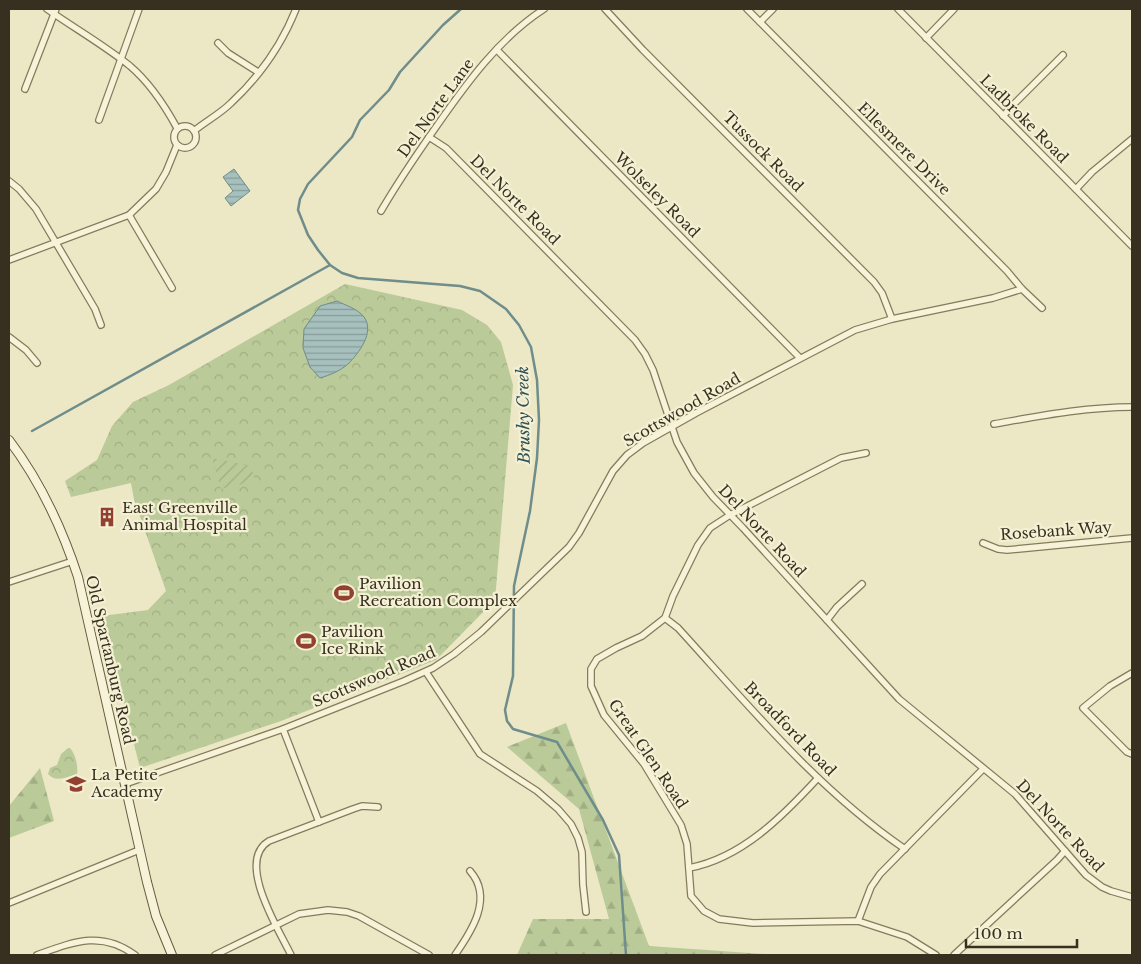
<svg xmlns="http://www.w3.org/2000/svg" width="1141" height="964" viewBox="0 0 1141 964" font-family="'Libre Baskerville',serif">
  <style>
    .forest { fill: url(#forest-firs) }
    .park { fill: url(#park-crowns) }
    .garden { fill: url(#garden-furrows) }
    .water { fill: url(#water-rules); stroke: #6e8d8b }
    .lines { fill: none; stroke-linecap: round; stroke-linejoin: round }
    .stream { stroke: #6e8d8b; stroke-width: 2.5 }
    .street-casing { stroke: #867a5c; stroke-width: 8 }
    .secondary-casing { stroke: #685b3f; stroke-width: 10 }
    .street { stroke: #f7f3d8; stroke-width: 5.5 }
    .secondary { stroke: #f7f3d8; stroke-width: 8 }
    .labels { text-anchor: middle; stroke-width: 4.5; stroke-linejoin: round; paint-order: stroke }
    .street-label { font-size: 15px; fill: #372f1f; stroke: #f4f0d4 }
    .poi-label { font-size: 15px; fill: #372f1f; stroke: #f4f0d4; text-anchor: start }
    .water-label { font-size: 16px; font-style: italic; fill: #2f5156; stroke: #f4f0d4 }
  </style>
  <defs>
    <pattern id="forest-firs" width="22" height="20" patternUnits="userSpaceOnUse" patternTransform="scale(1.25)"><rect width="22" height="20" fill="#bbca99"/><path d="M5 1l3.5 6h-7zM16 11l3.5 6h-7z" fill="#a1ae83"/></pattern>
    <pattern id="park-crowns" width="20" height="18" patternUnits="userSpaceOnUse" patternTransform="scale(1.25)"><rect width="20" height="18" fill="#bbca99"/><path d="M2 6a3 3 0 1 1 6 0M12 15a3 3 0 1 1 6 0" fill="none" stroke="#a1ae83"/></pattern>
    <pattern id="garden-furrows" width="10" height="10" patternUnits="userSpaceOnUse" patternTransform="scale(1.25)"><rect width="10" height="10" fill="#bbca99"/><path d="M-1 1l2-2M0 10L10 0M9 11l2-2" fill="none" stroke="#a1ae83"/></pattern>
    <pattern id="water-rules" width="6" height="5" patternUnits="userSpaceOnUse" patternTransform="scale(1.25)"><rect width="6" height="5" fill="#a6c0bd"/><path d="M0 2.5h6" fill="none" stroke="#889c99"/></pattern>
  </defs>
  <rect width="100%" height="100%" fill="#ece7c5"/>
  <g class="forest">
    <polygon points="566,723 649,946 779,955 517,955 533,919 609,919 579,809 507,747"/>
    <polygon points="40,768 54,821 9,838 9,806"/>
  </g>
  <g class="park">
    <polygon points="345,284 462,310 487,325 501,342 513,385 495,600 436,660 281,721 140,768 102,616 148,610 166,591 134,499 131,483 71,497 65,481 97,460 112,426 133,402 169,385"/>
    <path d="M68,748H70C76,755 78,766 77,774C67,777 56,783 48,774L50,768L57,765L61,754Z"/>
  </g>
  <polygon class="garden" points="212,458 251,466 255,481 221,489"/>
  <g class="water">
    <polygon points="234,169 250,191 231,206 225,198 233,191 223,177"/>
    <path d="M337,301C345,305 358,309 364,317C375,332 359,353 348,364C340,371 330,375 320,378L310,367L303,348L304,329L320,306Z"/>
  </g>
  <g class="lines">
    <g class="stream">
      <polyline points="461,9 443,25 400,72 389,90 360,120 352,137 308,184 300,199 298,210 308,235 318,250 330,265 342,273 358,278 460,286 480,291 506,309 519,325 531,347 537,380 539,420 537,458 530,511 514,586 513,676 505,710 507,721 513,729 557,742 603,820 619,855 626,955"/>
      <polyline points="32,431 330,265"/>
    </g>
    <defs>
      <g id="street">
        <path d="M47,9C74,28 104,45 130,66C150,83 165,106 177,128"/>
        <polyline points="605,9 643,50 874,282 882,293 892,319"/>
        <polyline points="747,9 1007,271 1022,289 1042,308"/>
        <polyline points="898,9 1132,246"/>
        <polyline points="760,22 773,9"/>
        <polyline points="926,38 954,9"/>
        <polyline points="218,43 228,53 258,72"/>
        <polyline points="497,50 800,358"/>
        <polyline points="25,89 56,9"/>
        <polyline points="1003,116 1015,103 1063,55"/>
        <polyline points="99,120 139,9"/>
        <circle cx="185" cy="137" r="11"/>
        <path d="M194,131C206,121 220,114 231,103C259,77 282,44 296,9"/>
        <polyline points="429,137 446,148 635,340 645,354 653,370 677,442 694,473 713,497 743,528 899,699 1015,794 1086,875 1102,887 1111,891 1132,897"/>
        <polyline points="9,181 19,189 36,209 95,309 101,325"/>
        <polyline points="1076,189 1092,172 1132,139"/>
        <path d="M381,211C398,182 417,154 436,127C466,84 499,38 544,9"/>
        <polyline points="129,215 172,288"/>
        <polyline points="9,260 129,215 156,189 166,172 177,145"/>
        <polyline points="9,337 26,350 37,363"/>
        <path d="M994,424C1040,416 1086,407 1132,407"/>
        <polyline points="866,453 841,458 730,515 710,528 698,545 673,596 665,618 642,636 616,648 597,659 591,669 591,686 604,715 644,764 681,825 687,844 691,896 704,911 719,919 753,923 858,921 907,937 936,955"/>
        <polyline points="983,543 998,549 1007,550 1132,538"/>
        <polyline points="9,582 73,561"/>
        <path d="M665,618L678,628C749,706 818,790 905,849"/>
        <polyline points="827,620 837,607 862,584"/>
        <polyline points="426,672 480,754 537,791 558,809 571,824 578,838 582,852 583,885 586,912"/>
        <polyline points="1132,673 1110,686 1083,708 1127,752 1132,754"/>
        <polyline points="283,729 319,822"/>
        <polyline points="125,784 283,729 404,681 433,668 454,654 481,632 569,547 579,533 613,471 627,455 643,443 696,413 855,330 892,319 993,298 1022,289"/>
        <path d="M689,868C742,858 783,816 818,778"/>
        <polyline points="9,903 139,850"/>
        <polyline points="858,921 871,887 880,874 983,769"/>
        <path d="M37,955C73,942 101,930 135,955"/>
        <polyline points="215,955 299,914 328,910 347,912 359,916 429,955"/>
        <path d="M291,955C279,930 235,861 269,841L353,809L362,806L378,807"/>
        <path d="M455,955C471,932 494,898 470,871"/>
        <polyline points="954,955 1057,860 1065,851"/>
      </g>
      <path id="secondary" d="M9,440C40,481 62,528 78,577L147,882L156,916L172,955"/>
    </defs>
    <use href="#street" class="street-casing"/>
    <use href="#secondary" class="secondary-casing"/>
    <use href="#street" class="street"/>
    <use href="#secondary" class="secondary"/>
  </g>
  <defs>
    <symbol id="building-bare" viewBox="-9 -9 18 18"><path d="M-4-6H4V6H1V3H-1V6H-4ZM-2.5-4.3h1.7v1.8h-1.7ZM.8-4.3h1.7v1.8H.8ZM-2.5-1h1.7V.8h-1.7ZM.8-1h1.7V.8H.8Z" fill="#92402f" stroke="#f4f0d4" stroke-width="2.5" paint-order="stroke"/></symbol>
    <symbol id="stadium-bare" viewBox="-9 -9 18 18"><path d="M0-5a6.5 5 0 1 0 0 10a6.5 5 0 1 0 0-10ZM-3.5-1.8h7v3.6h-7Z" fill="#92402f" stroke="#f4f0d4" stroke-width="2.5" paint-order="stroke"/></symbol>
    <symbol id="school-bare" viewBox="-9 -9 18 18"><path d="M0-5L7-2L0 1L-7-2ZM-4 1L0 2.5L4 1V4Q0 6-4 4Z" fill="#92402f" stroke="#f4f0d4" stroke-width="2.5" paint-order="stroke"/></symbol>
  </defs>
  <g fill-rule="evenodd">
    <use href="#building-bare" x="93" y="503" width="28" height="28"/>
    <use href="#stadium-bare" x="330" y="579" width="28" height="28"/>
    <use href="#stadium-bare" x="292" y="627" width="28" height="28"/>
    <use href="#school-bare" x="62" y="770" width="28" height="28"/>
  </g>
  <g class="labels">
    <g class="street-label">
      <text transform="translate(436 108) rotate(-54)" y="5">Del Norte Lane</text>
      <text transform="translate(1024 119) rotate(45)" y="5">Ladbroke Road</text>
      <text transform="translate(904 149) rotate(45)" y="5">Ellesmere Drive</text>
      <text transform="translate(763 152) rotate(45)" y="5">Tussock Road</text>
      <text transform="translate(657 195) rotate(45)" y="5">Wolseley Road</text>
      <text transform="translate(515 200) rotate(45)" y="5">Del Norte Road</text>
      <text transform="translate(682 410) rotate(-30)" y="5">Scottswood Road</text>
      <text transform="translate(762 531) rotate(47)" y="5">Del Norte Road</text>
      <text transform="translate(1056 531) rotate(-4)" y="5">Rosebank Way</text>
      <text transform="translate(110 660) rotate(77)" y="5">Old Spartanburg Road</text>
      <text transform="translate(374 677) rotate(-23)" y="5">Scottswood Road</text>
      <text transform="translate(790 729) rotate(46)" y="5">Broadford Road</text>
      <text transform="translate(648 754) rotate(56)" y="5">Great Glen Road</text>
      <text transform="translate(1060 826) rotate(47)" y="5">Del Norte Road</text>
    </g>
    <g class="poi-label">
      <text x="122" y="513">East Greenville<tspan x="122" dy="17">Animal Hospital</tspan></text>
      <text x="359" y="589">Pavilion<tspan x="359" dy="17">Recreation Complex</tspan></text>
      <text x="321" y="637">Pavilion<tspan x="321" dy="17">Ice Rink</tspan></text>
      <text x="91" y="780">La Petite<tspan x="91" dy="17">Academy</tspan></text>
    </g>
    <g class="water-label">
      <text transform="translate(523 415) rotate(-91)" y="6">Brushy Creek</text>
    </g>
  </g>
  <rect width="1141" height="964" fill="none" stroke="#372f1f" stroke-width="20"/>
  <path d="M966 939v8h111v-8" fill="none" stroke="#372f1f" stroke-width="2.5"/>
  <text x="974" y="939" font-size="15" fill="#372f1f" stroke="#f4f0d4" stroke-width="4" paint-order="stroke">100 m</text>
</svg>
